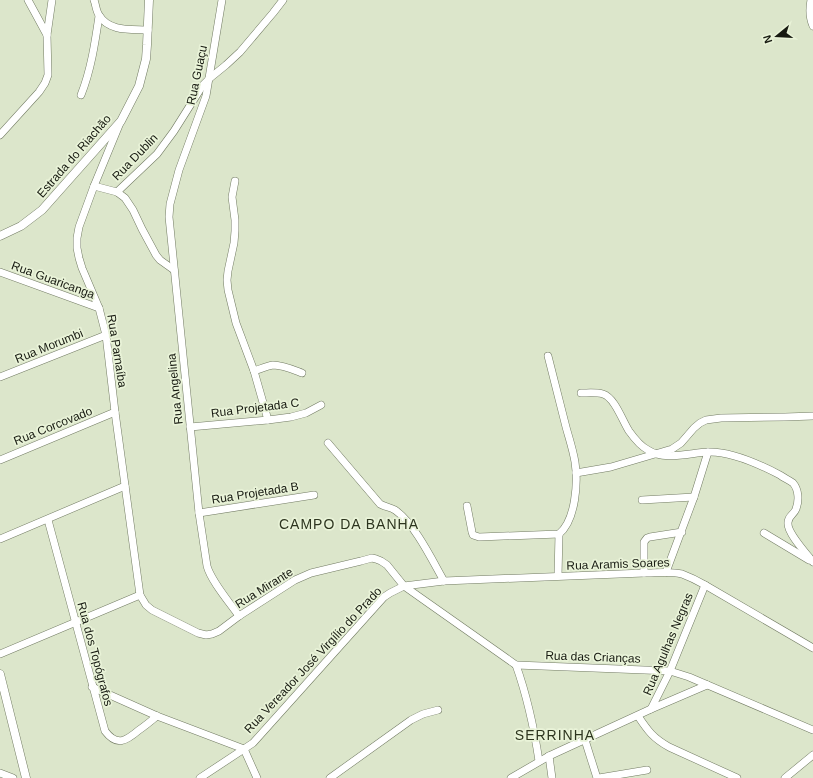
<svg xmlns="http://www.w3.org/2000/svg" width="813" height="778" viewBox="0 0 813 778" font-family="Helvetica,sans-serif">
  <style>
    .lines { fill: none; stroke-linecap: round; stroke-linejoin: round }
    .minor-casing { stroke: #727b63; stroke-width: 8 }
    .tertiary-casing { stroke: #727b63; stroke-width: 9 }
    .minor { stroke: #fff; stroke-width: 7 }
    .tertiary { stroke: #fff; stroke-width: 8 }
    .labels { text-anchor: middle; stroke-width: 3.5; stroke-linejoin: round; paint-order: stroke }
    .street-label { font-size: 12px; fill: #171a11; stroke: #e9f3d8 }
    .quarter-label { font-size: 14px; letter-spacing: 1px; fill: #2d351f; stroke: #e9f3d8 }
  </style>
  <rect width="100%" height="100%" fill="#dce6cb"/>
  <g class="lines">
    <defs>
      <g id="minor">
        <polyline points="28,0 47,35"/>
        <path d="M94,0C96,5 96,11 99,15C109,32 131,29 148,30"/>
        <path d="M222,0L206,96L179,170L170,204L169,217L199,513L207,566C211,581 230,603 239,616"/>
        <path d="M811,0C809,10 809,17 813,26"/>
        <path d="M81,95C91,70 95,43 99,16"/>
        <path d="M120,123L94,186L79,227L77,238V248L79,258L82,268L99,308L106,335L115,412L140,595L146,605L152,610L198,633L206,635L212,634L219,631L239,616L295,580L311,573L361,561L372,558L376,559L381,561L387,565L404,586L516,665C527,696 534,728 539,761"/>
        <polyline points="0,135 39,92 45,83 48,75 47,35 52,0"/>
        <polyline points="235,181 232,197 235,220 235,231 234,243 228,271 227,280 228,290 236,323 254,371 268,420"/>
        <polyline points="94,186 117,192 125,198 133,210 142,229 156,255 160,260 174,270"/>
        <polyline points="117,192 157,154 174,131 203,85 210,78 226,65 240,52 273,13 283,0"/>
        <polyline points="0,272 99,308"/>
        <path d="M254,371C260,369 267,366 273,365C283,365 294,370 302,373"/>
        <polyline points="0,377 106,335"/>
        <path d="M581,393C588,393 596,392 603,394C615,398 622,420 629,431C634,438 640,446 648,450C664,461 689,453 708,452C731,451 759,464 780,475C784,478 789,480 793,483C799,490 799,501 796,509C794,515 787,516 788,524C788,534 807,554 813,562"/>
        <polyline points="190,427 268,420 291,417 306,413 321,405"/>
        <path d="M328,443L380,504C385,507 390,507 395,510C415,524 432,560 444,581"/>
        <polyline points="0,460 115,412"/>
        <polyline points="576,473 611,467 672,449 681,443 694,428 700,423 706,420 721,418 785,417 813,416"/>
        <polyline points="642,500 694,497"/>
        <path d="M467,506L472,532L473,535L479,537L559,534C576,520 578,482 575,462C573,450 569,438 566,427C560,403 554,379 548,356"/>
        <polyline points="199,513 314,495"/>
        <path d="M48,520L105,731C117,747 126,741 139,730C145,726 151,721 157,716"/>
        <polyline points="764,533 809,560"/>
        <polyline points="0,539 125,486"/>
        <polyline points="666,572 694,497 708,452"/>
        <polyline points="644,573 644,542 647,538 650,537 682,532"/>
        <polyline points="558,576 559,534"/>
        <polyline points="0,654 140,595"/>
        <polyline points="516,665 670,671 689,677 813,730"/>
        <polyline points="92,687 157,716 244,749 257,778"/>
        <polyline points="651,709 707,685"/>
        <path d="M638,716C648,731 653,738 669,747L737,778"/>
        <polyline points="585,740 597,778"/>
        <polyline points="549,756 552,778"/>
        <polyline points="0,773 13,778"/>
        <path d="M200,778L253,743L375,607L384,597L390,593L404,586L444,581L644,573C656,573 670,571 682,574C690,577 698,581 705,585L813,648"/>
        <polyline points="330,778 411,720 423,714 438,710"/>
        <polyline points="511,778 549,756 651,709 670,671 705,585"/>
        <polyline points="599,778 647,770"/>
        <polyline points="785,778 813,755"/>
      </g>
      <g id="tertiary">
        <polyline points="0,236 21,226 42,210 121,121 139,86 146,59 147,45 149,0"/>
        <polyline points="0,674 26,778"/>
      </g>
    </defs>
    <use href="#minor" class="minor-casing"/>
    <use href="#tertiary" class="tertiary-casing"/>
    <use href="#minor" class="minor"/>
    <use href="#tertiary" class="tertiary"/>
  </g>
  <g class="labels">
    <g class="street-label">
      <text transform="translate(197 75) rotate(-78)" y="4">Rua Guaçu</text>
      <text transform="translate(74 156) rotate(-49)" y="4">Estrada do Riachão</text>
      <text transform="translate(135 157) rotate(-46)" y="4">Rua Dublin</text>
      <text transform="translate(53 280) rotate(20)" y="4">Rua Guaricanga</text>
      <text transform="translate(49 346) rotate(-22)" y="4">Rua Morumbi</text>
      <text transform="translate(117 351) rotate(81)" y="4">Rua Parnaíba</text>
      <text transform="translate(175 389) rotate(-96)" y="4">Rua Angelina</text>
      <text transform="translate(255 408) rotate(-7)" y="4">Rua Projetada C</text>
      <text transform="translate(53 426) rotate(-22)" y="4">Rua Corcovado</text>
      <text transform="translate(255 493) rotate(-9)" y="4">Rua Projetada B</text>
      <text transform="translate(618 564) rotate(-2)" y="4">Rua Aramis Soares</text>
      <text transform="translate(264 588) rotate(-32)" y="4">Rua Mirante</text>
      <text transform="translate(668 644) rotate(-67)" y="4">Rua Agulhas Negras</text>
      <text transform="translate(95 654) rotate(75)" y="4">Rua dos Topógrafos</text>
      <text transform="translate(593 657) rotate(2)" y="4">Rua das Crianças</text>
      <text transform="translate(313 660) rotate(-47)" y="4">Rua Vereador José Virgílio do Prado</text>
    </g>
    <g class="quarter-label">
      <text x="349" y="529">CAMPO DA BANHA</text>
      <text x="555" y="740">SERRINHA</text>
    </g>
  </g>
  <g transform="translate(777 36) rotate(252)" stroke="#e9f3d8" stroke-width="3" paint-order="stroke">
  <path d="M0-3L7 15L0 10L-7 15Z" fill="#171a11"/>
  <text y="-6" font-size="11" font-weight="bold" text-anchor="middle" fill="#171a11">N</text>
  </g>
</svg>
